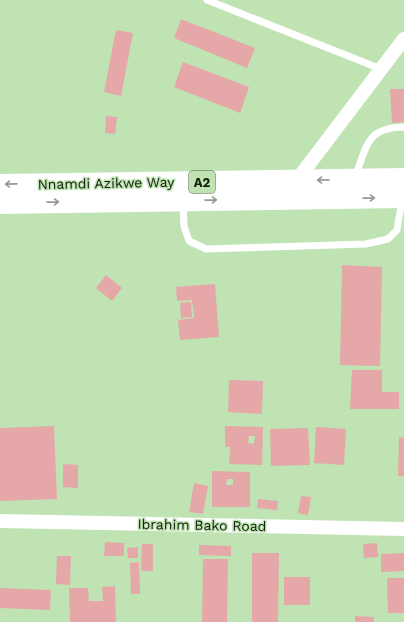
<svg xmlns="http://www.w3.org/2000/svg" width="404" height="622" viewBox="0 0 404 622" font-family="'Work Sans',sans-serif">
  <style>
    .building { fill: #e5a7a8; fill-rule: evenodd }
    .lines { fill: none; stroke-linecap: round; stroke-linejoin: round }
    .lane { stroke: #fff; stroke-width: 7 }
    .street { stroke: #fff; stroke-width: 14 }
    .highway { stroke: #fff; stroke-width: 22 }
    .oneway { stroke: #949a92 }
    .labels { text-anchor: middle; stroke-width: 3; stroke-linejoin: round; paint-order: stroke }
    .shield { fill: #bfe3b3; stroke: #465a3f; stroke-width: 1 }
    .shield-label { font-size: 13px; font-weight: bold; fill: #121f0d }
    .street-label { font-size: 14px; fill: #121f0d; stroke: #bfe3b3 }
  </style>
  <rect width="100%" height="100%" fill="#bfe3b3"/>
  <g class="building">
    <polygon points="181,19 255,48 247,68 174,38"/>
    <polygon points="116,30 133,33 121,96 104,92"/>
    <polygon points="183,62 249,87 240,113 174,87"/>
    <polygon points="390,89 404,89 404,122 392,123"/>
    <polygon points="106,116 117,117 115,134 105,133"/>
    <polygon points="342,265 382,267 380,366 340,365"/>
    <polygon points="106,275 122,288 112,301 96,288"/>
    <polygon points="215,284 219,337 180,340 178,320 194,318 192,300 177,301 176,287"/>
    <polygon points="191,302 192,317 181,318 180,303"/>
    <polygon points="352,370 382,370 382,392 399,392 399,409 350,409"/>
    <polygon points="229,380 263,381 262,414 228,412"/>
    <polygon points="54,426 57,499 0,501 0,428"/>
    <path d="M225,426L263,427L262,465L229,464L230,447H225ZM249,436H255L254,444L248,443Z"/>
    <polygon points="316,427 346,429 344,465 314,463"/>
    <polygon points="308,428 310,465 271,466 270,429"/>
    <polygon points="399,437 404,438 404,476 398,476"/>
    <polygon points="63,464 78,465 78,488 63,487"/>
    <path d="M212,471L250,472V507H212ZM227,479H233V485H226Z"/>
    <polygon points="194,483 208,486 203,514 189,512"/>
    <polygon points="301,496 311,497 308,515 298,513"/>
    <polygon points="258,499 278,501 277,510 257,508"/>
    <polygon points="105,542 124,543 124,556 104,556"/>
    <polygon points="377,543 378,557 364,558 363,544"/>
    <polygon points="142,544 153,544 153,571 141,571"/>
    <polygon points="199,545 231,546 231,556 199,555"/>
    <polygon points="138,547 138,558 128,558 127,548"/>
    <polygon points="252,553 279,553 278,622 252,622"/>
    <polygon points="404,553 404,571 381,572 381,554"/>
    <polygon points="57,556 71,556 70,585 56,584"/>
    <polygon points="203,559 228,559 227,622 202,622"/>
    <polygon points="139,562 140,594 131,594 130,563"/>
    <rect x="284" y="577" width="26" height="28"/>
    <polygon points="387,578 404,578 404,613 388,613"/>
    <polygon points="115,586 116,622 70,622 69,588 88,588 89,601 103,601 102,587"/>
    <polygon points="0,588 51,590 50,610 0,608"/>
    <polygon points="355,616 374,617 374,622 355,622"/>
  </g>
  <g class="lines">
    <g class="lane">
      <polyline points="207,0 381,69"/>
      <path d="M355,177C367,147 366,127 404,127"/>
      <polyline points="183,203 184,226 189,241 206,249 366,244 388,239 397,230 402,200"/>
    </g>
    <g class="street">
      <polyline points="297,180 404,39"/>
      <polyline points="0,521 404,529"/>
    </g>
    <g class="highway">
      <polyline points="0,185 404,179"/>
      <polyline points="0,203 404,197"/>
    </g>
  </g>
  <defs><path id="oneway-shaft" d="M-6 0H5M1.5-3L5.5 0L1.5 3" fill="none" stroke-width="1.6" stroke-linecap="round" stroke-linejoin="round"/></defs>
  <g class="oneway">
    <use href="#oneway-shaft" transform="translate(323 180) rotate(179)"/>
    <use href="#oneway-shaft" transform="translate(11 184) rotate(179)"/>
    <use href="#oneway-shaft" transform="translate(369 198) rotate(-1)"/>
    <use href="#oneway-shaft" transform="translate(211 200) rotate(-1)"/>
    <use href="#oneway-shaft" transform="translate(53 202) rotate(-1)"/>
  </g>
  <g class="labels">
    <rect class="shield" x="189" y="171" width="26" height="22" rx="3"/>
    <g class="shield-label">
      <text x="202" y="187">A2</text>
    </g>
    <g class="street-label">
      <text transform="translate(106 183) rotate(-1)" y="5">Nnamdi Azikwe Way</text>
      <text transform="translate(202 525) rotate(1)" y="5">Ibrahim Bako Road</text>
    </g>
  </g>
</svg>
